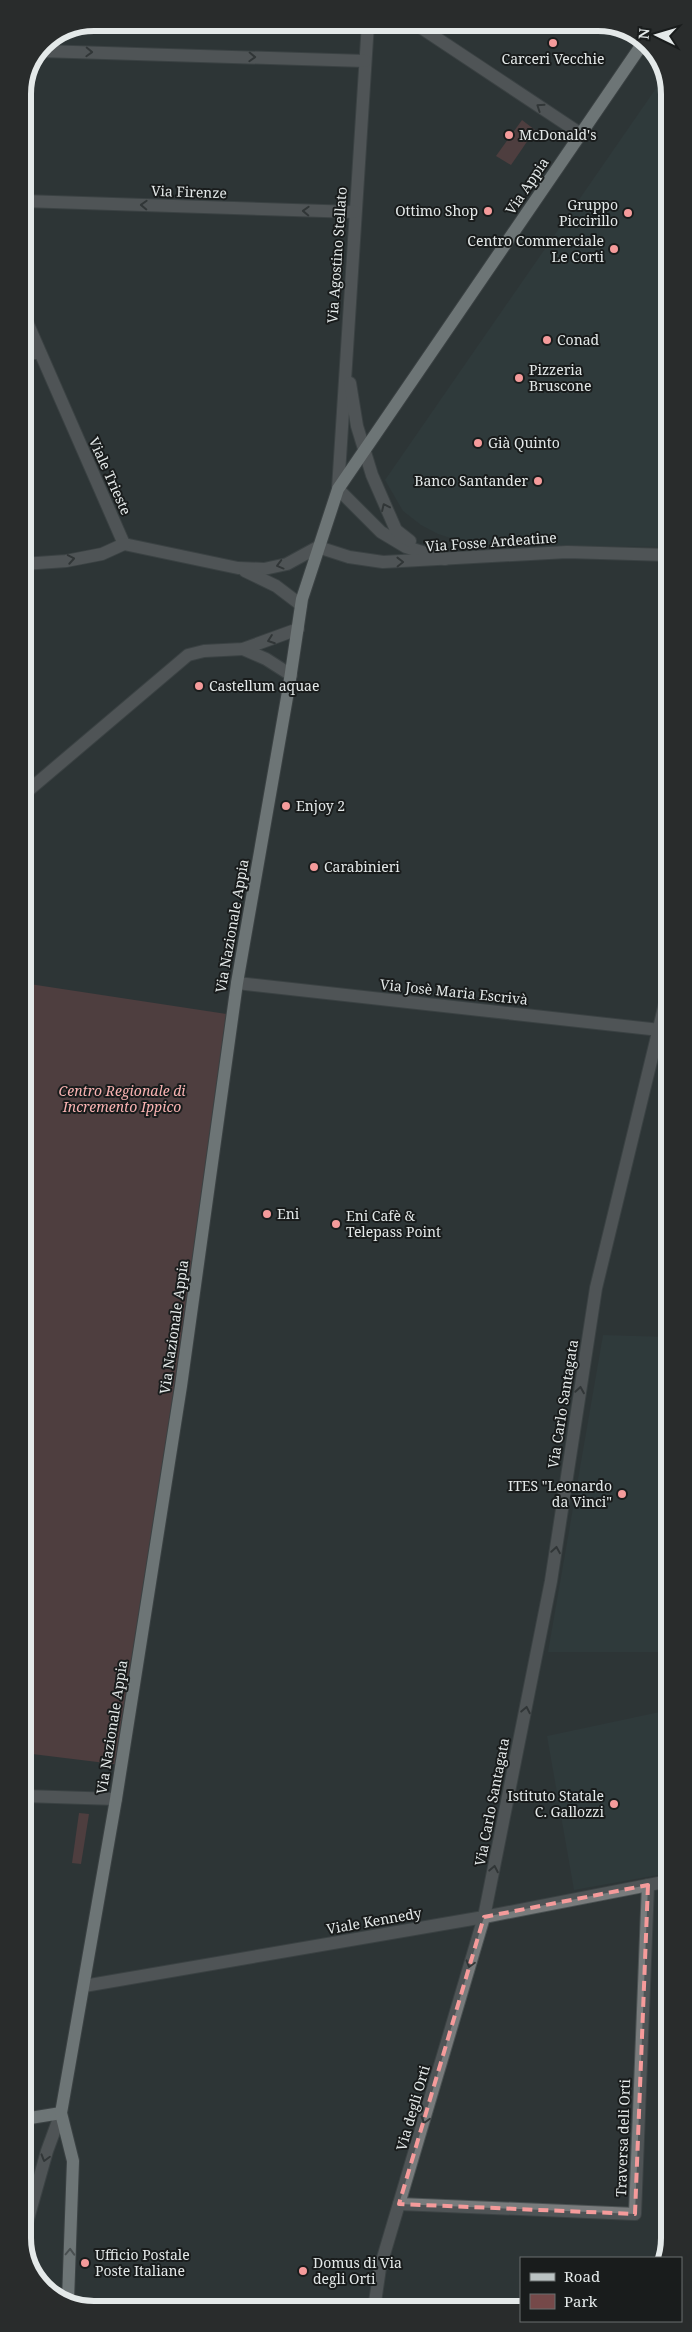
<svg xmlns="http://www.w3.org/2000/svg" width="692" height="2332" viewBox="0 0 692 2332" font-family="'Noto Serif',serif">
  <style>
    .built { fill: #314040 }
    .green { fill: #754949 }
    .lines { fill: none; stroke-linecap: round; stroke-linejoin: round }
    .minor-casing { stroke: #4b5253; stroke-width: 14 }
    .major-casing { stroke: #4b5253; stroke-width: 14 }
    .minor { stroke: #787b7c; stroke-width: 12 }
    .major { stroke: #bbc3c3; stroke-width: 12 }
    .oneway { stroke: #363839 }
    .oneway2 { stroke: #6a7070 }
    .marked { fill: none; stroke: #f59b9b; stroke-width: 4; stroke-dasharray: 10 6; stroke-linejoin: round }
    .poi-dot { fill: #f59b9b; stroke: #191c1c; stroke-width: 2 }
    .labels { text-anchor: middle; stroke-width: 4; stroke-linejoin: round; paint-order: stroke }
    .poi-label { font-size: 14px; fill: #e4e9e9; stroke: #191c1c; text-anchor: start }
    .street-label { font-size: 14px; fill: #e4e9e9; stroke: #191c1c }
    .park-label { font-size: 14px; font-style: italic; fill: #f9b3b2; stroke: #191c1c }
    .rim { fill: none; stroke: #e4e9e9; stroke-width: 6 }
  </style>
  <rect width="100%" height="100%" fill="#2e3536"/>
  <g class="built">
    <polygon points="659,84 668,90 668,547 497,545 460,541 438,534 421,525 403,511 385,480"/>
    <polygon points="603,1335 669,1337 669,1652 548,1652"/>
    <polygon points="669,1710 669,1873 574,1890 547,1736"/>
  </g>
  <g class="green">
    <polygon points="522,120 535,130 511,165 496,156"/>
    <polygon points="23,983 233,1015 122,1765 24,1753"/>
    <polygon points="79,1813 89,1814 81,1864 72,1863"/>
  </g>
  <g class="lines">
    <defs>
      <g id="minor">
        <polyline points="368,23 338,489 381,532 406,547 445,559"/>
        <polyline points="414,23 581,134"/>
        <polyline points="41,51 365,61"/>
        <polyline points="23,201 355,212"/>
        <polyline points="23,313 124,544"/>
        <polyline points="23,353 40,353"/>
        <polyline points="350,383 357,426 372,475 396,530 410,541"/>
        <polyline points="124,544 238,568 264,569 287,564 318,547 349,557 383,562 567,552 668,555"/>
        <polyline points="23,564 66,561 102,554 124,544"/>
        <polyline points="245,571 276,586 301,605"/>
        <polyline points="243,649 266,659 291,675"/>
        <polyline points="23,795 188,655 204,651 243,649 298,629"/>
        <polyline points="237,983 669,1031"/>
        <polyline points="24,1796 116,1799"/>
        <polyline points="84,1986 484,1917 669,1881"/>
        <polyline points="399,2204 635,2214 648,1885"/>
        <polyline points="24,2233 47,2151 61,2113"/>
        <polyline points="374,2309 380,2268 484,1917 551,1581 596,1288 669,987"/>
      </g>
      <g id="major">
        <polyline points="24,2119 61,2113"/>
        <polyline points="68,2300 73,2161 61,2113 116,1799 181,1386 237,983 289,686 302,599 338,489 645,40"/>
      </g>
    </defs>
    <use href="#minor" class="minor-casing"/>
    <use href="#major" class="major-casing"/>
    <use href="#minor" class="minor"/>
    <use href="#major" class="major"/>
  </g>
  <defs><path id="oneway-chevron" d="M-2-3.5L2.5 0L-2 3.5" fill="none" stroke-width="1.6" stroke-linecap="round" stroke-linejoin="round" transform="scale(1.25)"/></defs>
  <g class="oneway">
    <use href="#oneway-chevron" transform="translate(89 52) rotate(2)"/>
    <use href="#oneway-chevron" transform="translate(252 57) rotate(2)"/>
    <use href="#oneway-chevron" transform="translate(540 107) rotate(-146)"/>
    <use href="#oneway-chevron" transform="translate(144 205) rotate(-178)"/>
    <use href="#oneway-chevron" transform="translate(306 211) rotate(-178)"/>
    <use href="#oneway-chevron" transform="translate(385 507) rotate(-115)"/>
    <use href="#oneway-chevron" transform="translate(71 559) rotate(-10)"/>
    <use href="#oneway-chevron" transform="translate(400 562) rotate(-1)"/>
    <use href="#oneway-chevron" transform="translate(280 565) rotate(165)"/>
    <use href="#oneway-chevron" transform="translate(271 640) rotate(160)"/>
    <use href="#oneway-chevron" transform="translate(580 1390) rotate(-81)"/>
    <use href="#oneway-chevron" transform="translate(556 1550) rotate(-81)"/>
    <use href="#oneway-chevron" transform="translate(526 1710) rotate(-79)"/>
    <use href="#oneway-chevron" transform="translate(494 1869) rotate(-79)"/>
    <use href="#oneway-chevron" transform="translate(470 1964) rotate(106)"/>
    <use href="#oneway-chevron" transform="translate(425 2120) rotate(106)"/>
    <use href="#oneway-chevron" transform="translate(45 2158) rotate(106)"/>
  </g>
  <use class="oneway2" href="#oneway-chevron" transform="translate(70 2252) rotate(-88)"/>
  <path d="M0 0H692V2332H0ZM648,1885L635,2214L399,2204L484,1917Z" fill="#2e3536" fill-opacity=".55" fill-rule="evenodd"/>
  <path class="marked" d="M648,1885L635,2214L399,2204L484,1917Z"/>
  <g class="poi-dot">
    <circle cx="553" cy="43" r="5"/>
    <circle cx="509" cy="135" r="5"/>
    <circle cx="488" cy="211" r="5"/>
    <circle cx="628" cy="213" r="5"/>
    <circle cx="614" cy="249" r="5"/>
    <circle cx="547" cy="340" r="5"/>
    <circle cx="519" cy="378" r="5"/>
    <circle cx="478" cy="443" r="5"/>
    <circle cx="538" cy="481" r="5"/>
    <circle cx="199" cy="686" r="5"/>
    <circle cx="286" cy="806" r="5"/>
    <circle cx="314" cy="867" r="5"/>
    <circle cx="267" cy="1214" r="5"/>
    <circle cx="336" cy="1224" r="5"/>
    <circle cx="622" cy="1494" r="5"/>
    <circle cx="614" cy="1804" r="5"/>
    <circle cx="85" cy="2263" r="5"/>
    <circle cx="303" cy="2271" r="5"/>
  </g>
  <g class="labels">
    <g class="poi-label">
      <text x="553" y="64" text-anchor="middle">Carceri Vecchie</text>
      <text x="519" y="140">McDonald's</text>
      <text x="618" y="210" text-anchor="end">Gruppo<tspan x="618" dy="16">Piccirillo</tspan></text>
      <text x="478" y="216" text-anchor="end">Ottimo Shop</text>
      <text x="604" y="246" text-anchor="end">Centro Commerciale<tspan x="604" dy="16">Le Corti</tspan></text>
      <text x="557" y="345">Conad</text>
      <text x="529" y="375">Pizzeria<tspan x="529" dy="16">Bruscone</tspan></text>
      <text x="488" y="448">Già Quinto</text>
      <text x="528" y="486" text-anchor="end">Banco Santander</text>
      <text x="209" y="691">Castellum aquae</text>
      <text x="296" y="811">Enjoy 2</text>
      <text x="324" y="872">Carabinieri</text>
      <text x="277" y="1219">Eni</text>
      <text x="346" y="1221">Eni Cafè &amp;<tspan x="346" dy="16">Telepass Point</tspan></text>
      <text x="612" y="1491" text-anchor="end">ITES "Leonardo<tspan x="612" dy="16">da Vinci"</tspan></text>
      <text x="604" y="1801" text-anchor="end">Istituto Statale<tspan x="604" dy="16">C. Gallozzi</tspan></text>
      <text x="95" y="2260">Ufficio Postale<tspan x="95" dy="16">Poste Italiane</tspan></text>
      <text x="313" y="2268">Domus di Via<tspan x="313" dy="16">degli Orti</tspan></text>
    </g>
    <g class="street-label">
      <text transform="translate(527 186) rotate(-56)" y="5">Via Appia</text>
      <text transform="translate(189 192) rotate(2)" y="5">Via Firenze</text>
      <text transform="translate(337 255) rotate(-86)" y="5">Via Agostino Stellato</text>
      <text transform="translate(110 476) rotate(66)" y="5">Viale Trieste</text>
      <text transform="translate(491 542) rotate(-4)" y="5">Via Fosse Ardeatine</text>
      <text transform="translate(232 926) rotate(-80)" y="5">Via Nazionale Appia</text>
      <text transform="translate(454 992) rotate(6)" y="5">Via Josè Maria Escrivà</text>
      <text transform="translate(174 1327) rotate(-82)" y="5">Via Nazionale Appia</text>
      <text transform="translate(563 1404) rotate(-81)" y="5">Via Carlo Santagata</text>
      <text transform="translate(112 1727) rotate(-81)" y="5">Via Nazionale Appia</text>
      <text transform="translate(492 1802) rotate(-79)" y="5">Via Carlo Santagata</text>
      <text transform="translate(374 1921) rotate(-10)" y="5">Viale Kennedy</text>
      <text transform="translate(413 2108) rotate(-74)" y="5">Via degli Orti</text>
      <text transform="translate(623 2138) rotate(-88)" y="5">Traversa deli Orti</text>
    </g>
    <g class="park-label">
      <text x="122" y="1096">Centro Regionale di<tspan x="122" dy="16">Incremento Ippico</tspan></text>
    </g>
  </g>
  <path d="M0 0H692V2332H0ZM94 31H598A63 63 0 0 1 661 94V2238A63 63 0 0 1 598 2301H94A63 63 0 0 1 31 2238V94A63 63 0 0 1 94 31Z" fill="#292c2c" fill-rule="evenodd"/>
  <path class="rim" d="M94 31H598A63 63 0 0 1 661 94V2238A63 63 0 0 1 598 2301H94A63 63 0 0 1 31 2238V94A63 63 0 0 1 94 31Z"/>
  <rect x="520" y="2257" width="162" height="65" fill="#191c1c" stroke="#6a6e6e"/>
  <rect x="530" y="2273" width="25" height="8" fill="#bbc3c3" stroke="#6a6e6e"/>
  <text x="564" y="2282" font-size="15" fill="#e4e9e9">Road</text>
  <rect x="530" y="2294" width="25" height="15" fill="#754949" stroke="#6a6e6e"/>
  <text x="564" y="2307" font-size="15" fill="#e4e9e9">Park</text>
  <g transform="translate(657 35) rotate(275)" stroke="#191c1c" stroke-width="4" paint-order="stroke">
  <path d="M0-4L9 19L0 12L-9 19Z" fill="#e4e9e9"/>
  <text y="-8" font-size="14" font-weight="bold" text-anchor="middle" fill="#e4e9e9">N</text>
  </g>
</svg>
